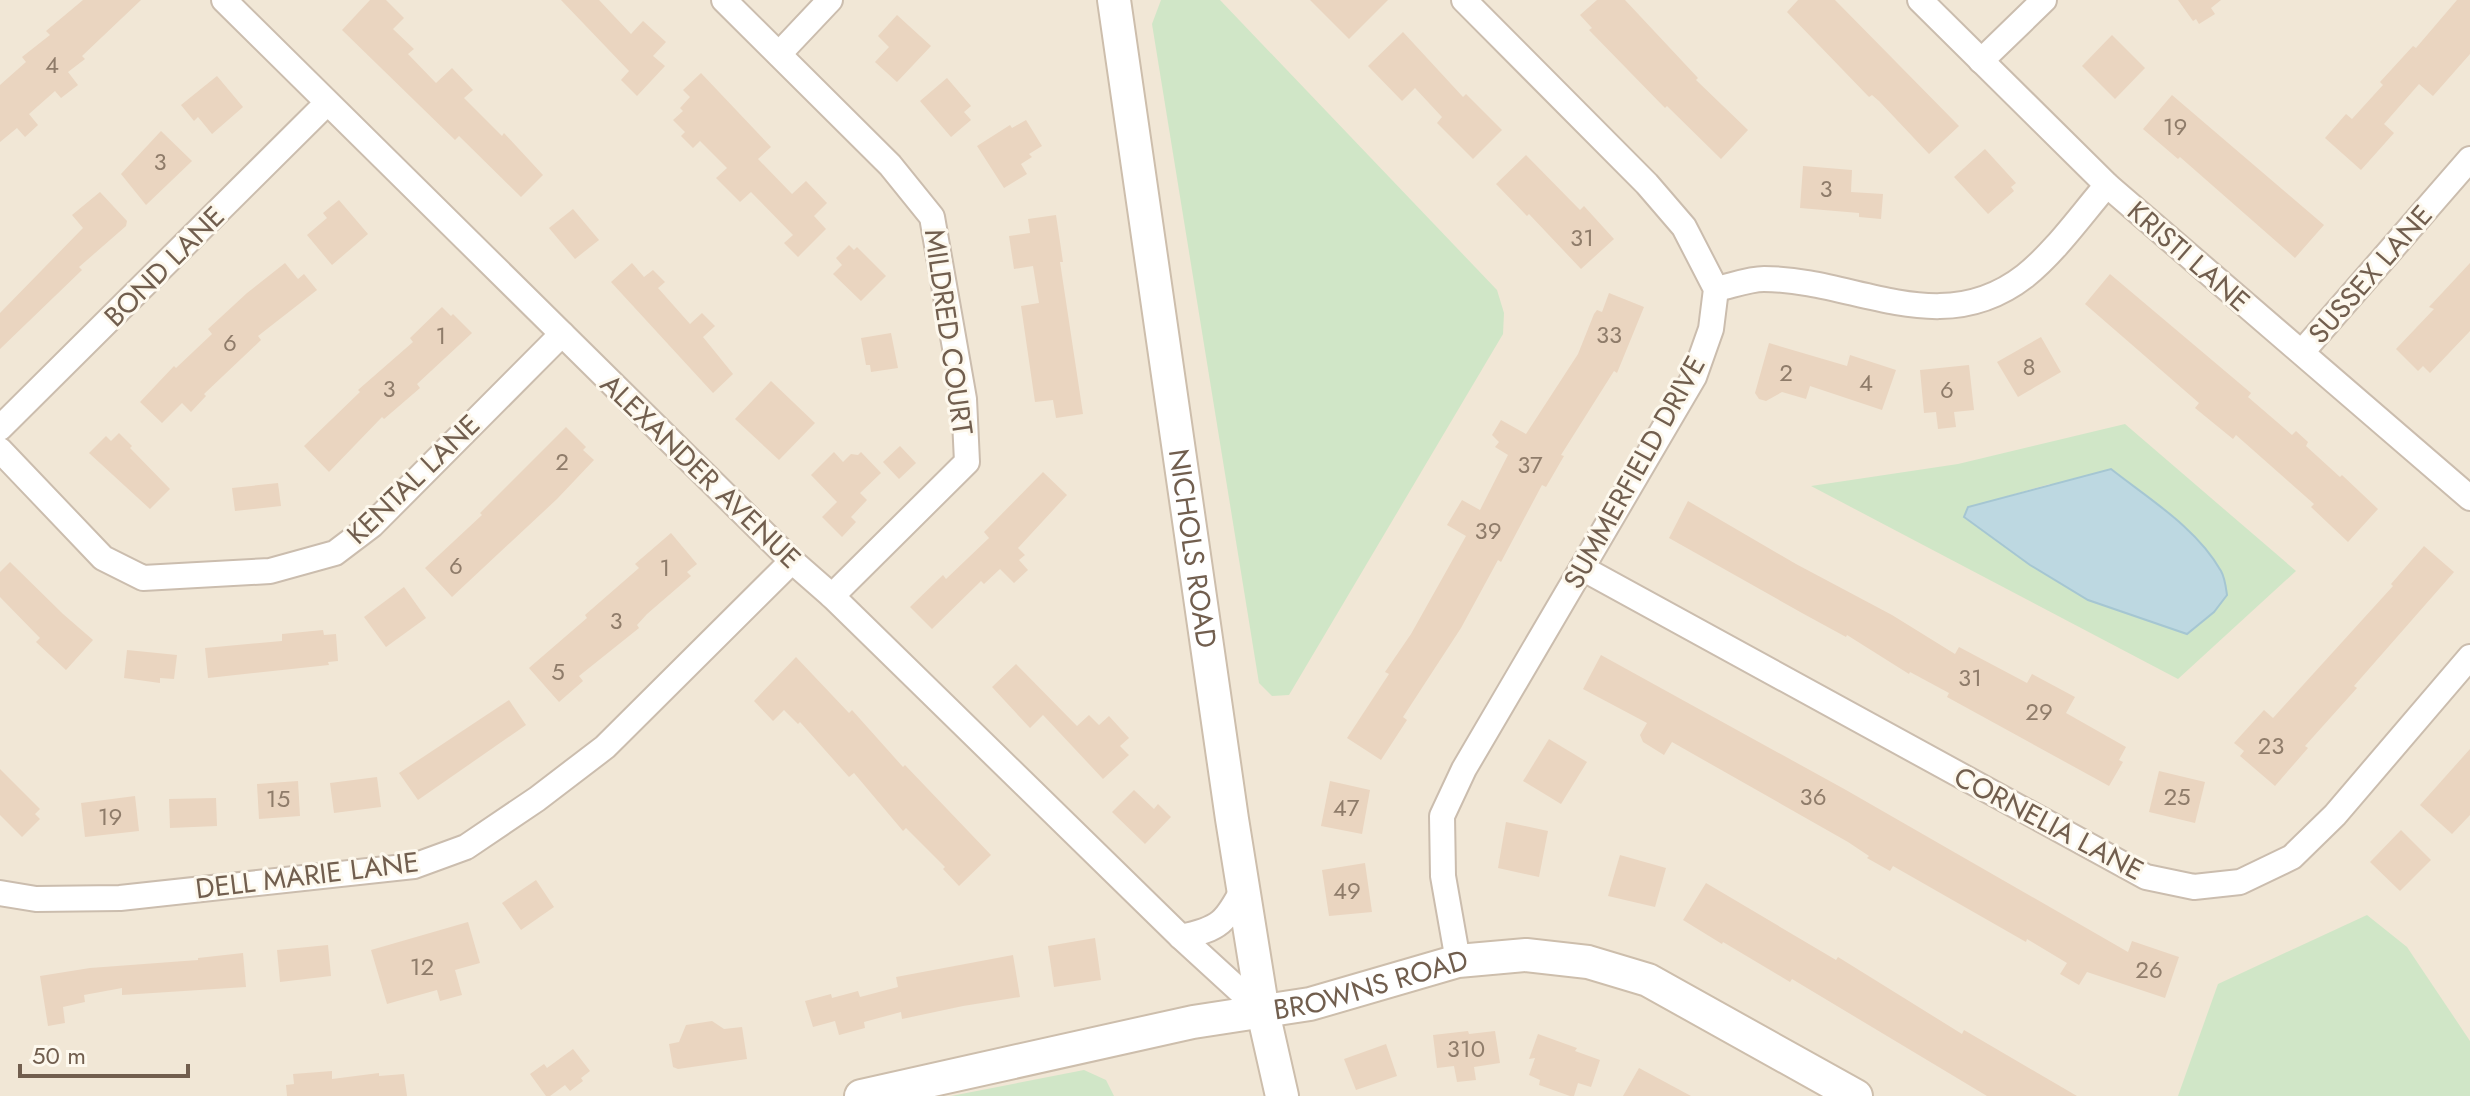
<svg xmlns="http://www.w3.org/2000/svg" width="2470" height="1096" viewBox="0 0 2470 1096" font-family="Jost,sans-serif">
  <style>
    .residential { fill: #f1e7d6 }
    .green { fill: #d0e6c7; fill-rule: evenodd }
    .water { fill: #bdd8e1; stroke: #a5c6d2; stroke-width: 2 }
    .building { fill: #ead5c0 }
    .lines { fill: none; stroke-linecap: round; stroke-linejoin: round }
    .street-casing { stroke: #cbbdae; stroke-width: 28 }
    .secondary-casing { stroke: #cdbeac; stroke-width: 36 }
    .street { stroke: #fff; stroke-width: 24 }
    .secondary { stroke: #fff; stroke-width: 32 }
    .labels { text-anchor: middle; stroke-width: 6; stroke-linejoin: round; paint-order: stroke }
    .number-label { font-size: 24px; fill: #8f7c6a }
    .street-label { font-size: 28px; fill: #715e4e; stroke: #fdf8ed }
  </style>
  <rect width="100%" height="100%" fill="#faf5e7"/>
  <rect class="residential" x="0" y="0" width="2470" height="1096"/>
  <g class="green">
    <polygon points="1161,0 1220,0 1497,290 1504,313 1503,334 1289,695 1272,696 1259,683 1152,24"/>
    <path d="M2125,424L2296,571L2178,679L1811,486L1958,464ZM2050,484L2088,600L2030,565L1964,517L1969,507Z"/>
    <polygon points="2367,915 2407,947 2470,1041 2470,1096 2178,1096 2218,984"/>
    <polygon points="1084,1070 1106,1080 1114,1096 951,1096"/>
  </g>
  <path class="water" d="M2111,469C2149,499 2197,528 2221,571C2225,578 2226,588 2227,595L2214,612L2187,634L2088,600L2030,565L1964,517L1968,507Z"/>
  <g class="building">
    <polygon points="83,0 141,0 82,56 85,59 68,72 78,85 61,98 55,91 29,114 38,125 25,137 17,128 0,142 0,85 26,62 22,57 50,35 46,31"/>
    <polygon points="370,0 386,0 404,18 393,29 414,49 408,54 436,83 452,68 473,90 464,98 502,136 504,133 543,175 521,197 459,136 455,140 342,30"/>
    <polygon points="561,0 599,0 631,34 643,21 666,42 653,56 665,66 637,96 621,80 629,71"/>
    <polygon points="1310,0 1388,0 1349,39"/>
    <polygon points="1597,0 1625,0 1698,78 1696,80 1748,130 1721,159 1667,106 1665,108 1589,30 1592,28 1580,15"/>
    <polygon points="1798,0 1835,0 1959,126 1929,154 1879,101 1872,95 1869,97 1787,12"/>
    <polygon points="2178,0 2221,0 2211,8 2215,14 2199,24 2196,19 2193,21"/>
    <polygon points="2457,0 2470,0 2470,54 2433,96 2419,84 2384,124 2394,133 2361,170 2325,138 2346,114 2352,119 2383,85 2380,82 2413,46 2416,48"/>
    <polygon points="897,15 931,46 897,82 875,62 889,47 878,36"/>
    <polygon points="1403,32 1463,97 1466,94 1502,130 1473,159 1437,123 1442,117 1415,88 1402,101 1368,66"/>
    <polygon points="2112,35 2145,68 2115,99 2082,66"/>
    <polygon points="701,73 771,147 758,159 792,194 806,181 827,203 814,216 826,229 798,257 784,243 793,235 751,192 740,202 716,178 727,168 700,141 693,148 681,136 685,132 673,120 683,111 680,108 690,97 683,90"/>
    <polygon points="217,76 243,107 212,134 198,117 194,121 181,105"/>
    <polygon points="947,78 971,106 964,112 971,120 951,137 920,101"/>
    <polygon points="2172,95 2324,225 2295,258 2180,157 2178,159 2143,129"/>
    <polygon points="1026,120 1042,146 1029,154 1032,157 1021,164 1027,174 1004,188 977,146 1010,125 1012,128"/>
    <polygon points="161,131 192,161 146,205 121,174"/>
    <polygon points="1985,149 2016,183 2011,187 2014,191 1988,214 1954,177"/>
    <polygon points="1526,155 1580,210 1584,206 1614,239 1581,269 1529,214 1527,216 1496,184"/>
    <polygon points="1803,166 1852,170 1851,192 1883,194 1881,219 1859,217 1859,213 1800,208"/>
    <polygon points="100,192 127,221 126,226 79,267 82,270 0,349 0,313 83,228 72,215"/>
    <polygon points="339,200 368,234 332,265 307,235 327,218 323,213"/>
    <polygon points="573,209 599,240 575,259 549,228"/>
    <polygon points="1056,215 1063,262 1060,262 1083,414 1056,418 1053,400 1035,402 1021,306 1039,303 1033,266 1014,269 1009,236 1030,233 1028,219"/>
    <polygon points="849,245 854,250 857,247 886,276 861,301 833,274 842,265 836,258"/>
    <polygon points="285,263 298,279 304,274 317,290 258,336 261,340 204,394 206,396 191,412 182,403 162,423 140,402 174,366 176,368 212,334 208,329 247,293"/>
    <polygon points="632,263 644,277 653,270 665,282 658,288 690,324 702,313 715,326 703,337 733,374 713,393 611,282"/>
    <polygon points="2470,263 2470,331 2430,373 2423,366 2418,371 2396,349 2434,309 2429,307"/>
    <polygon points="2110,274 2251,393 2248,397 2284,428 2292,435 2296,431 2308,442 2306,446 2340,477 2342,475 2378,509 2348,542 2311,507 2314,504 2236,435 2233,439 2195,408 2199,403 2085,304"/>
    <polygon points="1609,293 1644,307 1617,373 1614,371 1561,455 1564,456 1546,487 1542,485 1501,562 1498,560 1461,628 1403,717 1407,720 1381,760 1347,738 1389,674 1385,672 1411,634 1466,536 1447,525 1462,500 1480,510 1508,455 1495,447 1499,442 1492,435 1501,420 1526,434 1578,354 1594,314 1597,310 1602,312"/>
    <polygon points="442,307 451,316 453,314 472,333 417,384 420,388 384,419 382,417 329,472 304,446 360,392 358,390 413,342 410,338"/>
    <polygon points="891,333 898,368 871,372 870,365 866,365 861,338"/>
    <polygon points="2041,337 2061,372 2018,397 1997,362"/>
    <polygon points="1769,343 1847,366 1850,355 1896,370 1882,410 1810,386 1806,399 1782,392 1766,401 1759,399 1755,393"/>
    <polygon points="1969,365 1974,410 1954,412 1956,427 1938,429 1936,412 1924,413 1920,370"/>
    <polygon points="771,381 815,423 779,460 735,419"/>
    <polygon points="566,427 586,447 583,450 594,460 557,499 452,597 425,568 482,515 480,513"/>
    <polygon points="119,433 132,446 130,448 170,489 150,509 89,453 106,436 111,441"/>
    <polygon points="900,446 916,463 899,479 883,462"/>
    <polygon points="834,452 843,462 851,454 858,455 861,452 881,473 860,493 867,500 851,517 856,522 842,537 822,517 837,502 811,475"/>
    <polygon points="1043,472 1067,495 1018,548 1025,555 1019,560 1028,570 1014,583 1000,569 984,584 981,581 932,629 910,607 943,575 946,579 989,538 984,532"/>
    <polygon points="278,483 281,506 235,511 232,488"/>
    <polygon points="1688,501 1796,564 1892,615 1955,654 1959,647 2027,683 2032,674 2075,697 2066,713 2126,747 2119,760 2123,762 2109,786 1947,697 1949,693 1910,672 1909,674 1847,635 1846,637 1802,613 1669,538"/>
    <polygon points="671,533 697,564 687,572 691,576 647,614 637,625 639,628 579,676 583,681 559,702 529,668 587,618 585,615 639,568 635,564"/>
    <polygon points="2424,546 2454,572 2354,686 2357,688 2305,746 2308,748 2275,786 2240,756 2244,751 2234,743 2264,710 2273,718 2393,586 2391,584"/>
    <polygon points="10,562 63,614 93,640 66,670 36,642 40,638 0,597 0,572"/>
    <polygon points="404,587 426,618 386,647 364,617"/>
    <polygon points="323,630 324,635 336,634 338,661 328,662 329,665 208,678 205,648 282,641 282,634"/>
    <polygon points="127,650 177,655 174,679 160,678 160,683 124,678"/>
    <polygon points="1601,655 1846,790 2128,952 2132,941 2179,957 2165,998 2087,972 2079,985 2060,974 2067,963 2027,939 2026,942 1893,866 1890,871 1867,858 1869,856 1848,842 1672,742 1664,755 1643,742 1640,735 1647,723 1583,689"/>
    <polygon points="796,657 849,713 852,710 903,767 905,765 991,855 959,886 943,869 945,867 906,828 903,831 854,773 849,777 800,722 798,724 784,710 773,721 754,701"/>
    <polygon points="1016,664 1077,726 1089,715 1099,725 1109,716 1129,738 1120,746 1129,755 1103,779 1043,715 1030,728 992,687"/>
    <polygon points="509,700 526,725 418,800 399,773"/>
    <polygon points="1549,739 1587,762 1561,804 1523,781"/>
    <polygon points="2470,749 2470,815 2452,834 2420,805"/>
    <polygon points="0,769 40,809 35,814 40,819 22,837 0,815"/>
    <polygon points="2159,771 2205,782 2195,823 2149,812"/>
    <polygon points="377,777 381,807 334,813 330,783"/>
    <polygon points="298,781 300,816 259,819 257,784"/>
    <polygon points="1330,781 1370,790 1362,834 1321,826"/>
    <polygon points="1134,790 1154,809 1158,804 1171,817 1145,844 1112,812"/>
    <polygon points="135,796 139,831 85,837 81,803"/>
    <polygon points="216,798 217,826 170,828 169,799"/>
    <polygon points="1506,822 1548,831 1539,877 1498,868"/>
    <polygon points="2401,830 2431,860 2400,891 2370,862"/>
    <polygon points="1620,855 1666,868 1655,907 1608,896"/>
    <polygon points="1365,863 1372,912 1329,916 1322,870"/>
    <polygon points="536,880 554,907 521,930 502,903"/>
    <polygon points="1706,883 1836,960 1838,957 1962,1034 1964,1030 2077,1096 1987,1096 1792,979 1790,982 1723,942 1722,944 1683,920"/>
    <polygon points="468,922 480,963 455,970 462,995 440,1001 437,990 387,1004 371,950"/>
    <polygon points="1095,938 1101,980 1054,987 1048,946"/>
    <polygon points="328,945 331,976 280,982 277,950"/>
    <polygon points="243,953 246,987 122,995 122,988 84,995 85,1002 63,1007 65,1023 48,1026 40,976 90,968 198,960 198,958"/>
    <polygon points="1013,955 1020,997 963,1006 902,1019 901,1012 864,1022 865,1028 839,1035 835,1021 813,1027 805,1001 831,994 832,998 858,991 860,997 898,987 896,977"/>
    <polygon points="712,1021 724,1029 742,1027 747,1059 678,1069 673,1067 669,1044 679,1042 686,1025"/>
    <polygon points="1468,1031 1469,1034 1495,1031 1500,1063 1474,1067 1476,1080 1457,1082 1454,1066 1437,1068 1433,1035"/>
    <polygon points="1538,1034 1577,1048 1575,1051 1600,1060 1591,1087 1578,1083 1574,1096 1570,1096 1539,1085 1540,1080 1529,1075 1535,1058 1529,1059"/>
    <polygon points="1386,1044 1397,1076 1356,1090 1344,1059"/>
    <polygon points="573,1049 590,1071 581,1078 583,1081 570,1091 565,1085 550,1096 546,1096 530,1074 544,1064 547,1068"/>
    <polygon points="1639,1068 1691,1096 1623,1096"/>
    <polygon points="332,1071 332,1079 379,1073 379,1076 404,1074 407,1096 287,1096 286,1085 294,1084 293,1074"/>
  </g>
  <g class="lines">
    <defs>
      <g id="street">
        <polyline points="224,0 792,561 832,596 1181,937 1263,1012"/>
        <polyline points="724,0 890,165 932,217 964,399 967,462 832,596"/>
        <polyline points="1920,0 2107,185 2470,498"/>
        <polyline points="779,54 830,0"/>
        <polyline points="1981,61 2044,0"/>
        <path d="M1716,289C1731,286 1749,279 1764,279C1855,279 1940,342 2025,276C2056,251 2081,215 2107,185"/>
        <polyline points="2302,352 2470,159"/>
        <polyline points="0,428 326,104"/>
        <polyline points="0,450 103,558 143,578 270,571 335,553 372,525 562,334"/>
        <polyline points="1582,568 2146,877 2194,887 2240,882 2292,857 2335,815 2470,657"/>
        <polyline points="0,893 36,899 120,898 414,866 466,847 537,799 605,747 792,561"/>
        <path d="M1181,937C1220,929 1226,922 1244,887"/>
        <polyline points="1458,961 1443,876 1442,816 1464,769 1694,377 1711,329 1716,289 1684,227 1647,184 1464,0"/>
      </g>
      <g id="secondary">
        <path id="s1" d="M1114,0L1232,819L1263,1012L1282,1096"/>
        <path id="s2" d="M861,1096L1193,1022L1310,1004L1458,961L1526,955L1588,962L1648,980L1856,1096"/>
      </g>
    </defs>
    <use href="#street" class="street-casing"/>
    <use href="#secondary" class="secondary-casing"/>
    <use href="#street" class="street"/>
    <use href="#secondary" class="secondary"/>
  </g>
  <g class="labels">
    <g class="number-label">
      <text x="52" y="73">4</text>
      <text x="2175" y="135">19</text>
      <text x="160" y="170">3</text>
      <text x="1826" y="197">3</text>
      <text x="1582" y="246">31</text>
      <text x="1609" y="343">33</text>
      <text x="441" y="344">1</text>
      <text x="230" y="351">6</text>
      <text x="2029" y="375">8</text>
      <text x="1786" y="381">2</text>
      <text x="1866" y="391">4</text>
      <text x="389" y="397">3</text>
      <text x="1947" y="398">6</text>
      <text x="562" y="470">2</text>
      <text x="1530" y="473">37</text>
      <text x="1488" y="539">39</text>
      <text x="456" y="574">6</text>
      <text x="665" y="576">1</text>
      <text x="616" y="629">3</text>
      <text x="558" y="680">5</text>
      <text x="1970" y="686">31</text>
      <text x="2039" y="720">29</text>
      <text x="2271" y="754">23</text>
      <text x="1813" y="805">36</text>
      <text x="2177" y="805">25</text>
      <text x="278" y="807">15</text>
      <text x="1346" y="816">47</text>
      <text x="110" y="825">19</text>
      <text x="1347" y="899">49</text>
      <text x="422" y="975">12</text>
      <text x="2149" y="978">26</text>
      <text x="1466" y="1057">310</text>
    </g>
    <g class="street-label">
      <text transform="translate(2189 256) rotate(41)" y="10">KRISTI LANE</text>
      <text transform="translate(164 266) rotate(-45)" y="10">BOND LANE</text>
      <text transform="translate(2370 274) rotate(-49)" y="10">SUSSEX LANE</text>
      <text transform="translate(949 332) rotate(82)" y="10">MILDRED COURT</text>
      <text transform="translate(701 471) rotate(44)" y="10">ALEXANDER AVENUE</text>
      <text transform="translate(1634 472) rotate(-61)" y="10">SUMMERFIELD DRIVE</text>
      <text transform="translate(413 479) rotate(-44)" y="10">KENTAL LANE</text>
      <text dy="10" stroke="none"><textPath href="#s1" startOffset="554">NICHOLS ROAD</textPath></text>
      <text transform="translate(2049 823) rotate(28)" y="10">CORNELIA LANE</text>
      <text transform="translate(307 875) rotate(-7)" y="10">DELL MARIE LANE</text>
      <text dy="10" stroke="none"><textPath href="#s2" startOffset="522">BROWNS ROAD</textPath></text>
    </g>
  </g>
  <path d="M20 1064v12h168v-12" fill="none" stroke="#715e4e" stroke-width="4"/>
  <text x="32" y="1064" font-size="24" fill="#715e4e" stroke="#fdf8ed" stroke-width="6" paint-order="stroke">50 m</text>
</svg>
